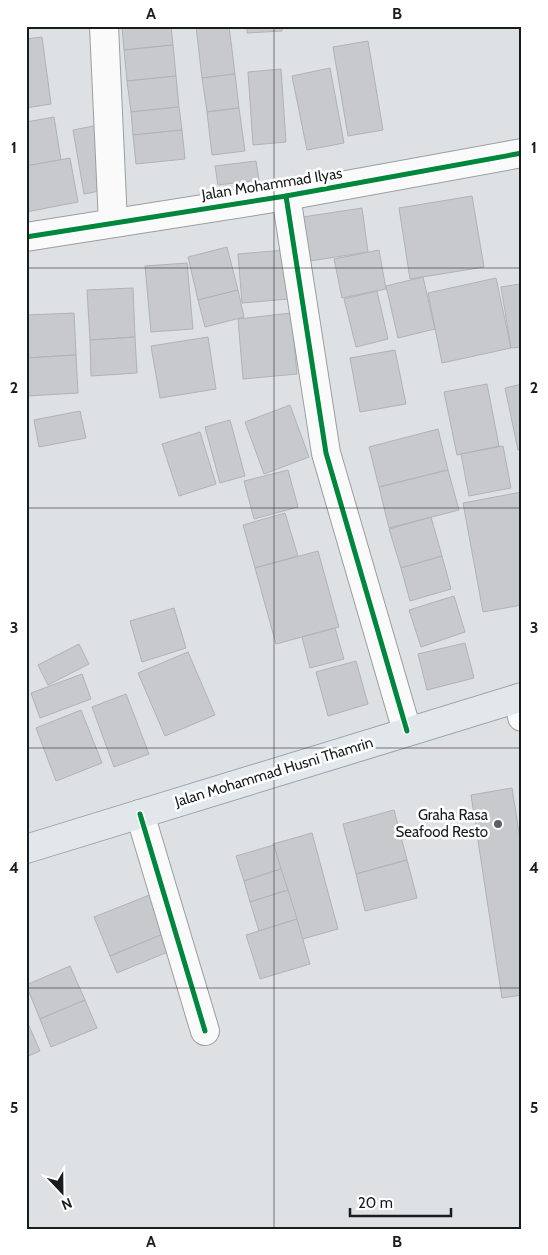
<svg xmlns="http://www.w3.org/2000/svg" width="548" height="1255" viewBox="0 0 548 1255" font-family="Cabin,sans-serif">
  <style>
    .building { fill: #c7c9cc; stroke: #b0b3b5 }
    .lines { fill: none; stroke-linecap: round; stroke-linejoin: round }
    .minor-casing { stroke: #9b9ea0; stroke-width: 30 }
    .major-casing { stroke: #98a3aa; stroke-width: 30 }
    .minor { stroke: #fafafb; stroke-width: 28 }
    .major { stroke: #e1e7eb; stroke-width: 28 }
    .cycleway-casing { stroke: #fff; stroke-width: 8 }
    .cycleway { stroke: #00873e; stroke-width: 5 }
    .grid { fill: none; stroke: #191c1d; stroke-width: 1; stroke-opacity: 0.55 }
    .poi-dot { fill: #5e6163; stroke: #fff; stroke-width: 2 }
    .labels { text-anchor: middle; stroke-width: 5; stroke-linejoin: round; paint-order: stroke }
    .street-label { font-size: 15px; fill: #191c1d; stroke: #fff }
    .poi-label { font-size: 15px; fill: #191c1d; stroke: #fff; text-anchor: end }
    .neatline { fill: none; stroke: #191c1d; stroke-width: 2 }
    .grid-label { font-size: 16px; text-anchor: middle; font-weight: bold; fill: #191c1d }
  </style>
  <rect width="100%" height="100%" fill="#dee1e4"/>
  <g class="building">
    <polygon points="131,26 171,26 173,45 124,50 122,27"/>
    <polygon points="196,26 229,26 235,74 202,78"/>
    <polygon points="247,26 282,26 282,31 247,33"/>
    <polygon points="42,37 51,104 26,108 26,39"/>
    <polygon points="368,41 383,130 348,136 333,47"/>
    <polygon points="173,45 176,76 127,81 124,50"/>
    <polygon points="330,68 344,143 307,150 292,76"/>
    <polygon points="281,69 286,142 253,145 248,72"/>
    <polygon points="235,74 239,108 207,112 202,78"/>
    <polygon points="176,76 179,107 131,112 127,81"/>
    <polygon points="179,107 182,130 133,135 131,112"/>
    <polygon points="239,108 245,151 212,155 207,112"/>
    <polygon points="54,117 61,160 26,166 26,122"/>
    <polygon points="99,125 110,189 84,194 73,130"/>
    <polygon points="182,130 185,159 136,164 133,135"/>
    <polygon points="70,158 78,202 26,212 26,166"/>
    <polygon points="256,161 259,180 218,185 215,166"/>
    <polygon points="472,196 484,267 410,279 399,208"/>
    <polygon points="362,208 368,252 310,261 303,217"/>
    <polygon points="227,247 238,290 198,300 188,257"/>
    <polygon points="285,250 289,299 242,303 238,254"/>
    <polygon points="379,250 386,289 342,298 334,259"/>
    <polygon points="187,263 193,329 151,332 145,266"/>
    <polygon points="423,277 435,329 398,338 386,286"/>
    <polygon points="496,278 511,348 442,363 428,293"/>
    <polygon points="520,284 522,347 511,348 501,287"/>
    <polygon points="133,288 135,337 90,340 87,290"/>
    <polygon points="238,290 244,317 205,327 198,300"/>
    <polygon points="377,291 388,339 356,347 344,299"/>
    <polygon points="74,313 76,355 26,358 26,315"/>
    <polygon points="291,313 297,374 243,379 238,319"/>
    <polygon points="135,337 137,373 91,376 90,340"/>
    <polygon points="208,337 216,389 160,398 151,346"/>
    <polygon points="395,350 406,404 360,412 350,358"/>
    <polygon points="76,355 78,393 27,396 26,358"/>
    <polygon points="487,384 499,446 457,455 444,392"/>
    <polygon points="522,384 522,450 518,450 505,388"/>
    <polygon points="290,405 309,457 264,474 245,422"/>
    <polygon points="80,411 86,438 39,447 34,420"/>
    <polygon points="230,420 245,476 220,483 205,427"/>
    <polygon points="438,429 448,470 379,487 369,447"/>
    <polygon points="200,432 216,484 179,496 162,444"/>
    <polygon points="503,446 511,488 469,496 461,454"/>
    <polygon points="288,470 298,507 254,519 244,481"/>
    <polygon points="448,470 459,510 389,528 379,487"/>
    <polygon points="522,492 522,605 483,612 463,503"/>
    <polygon points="285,513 298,556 255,568 243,525"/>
    <polygon points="431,517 442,556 401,568 389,529"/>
    <polygon points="318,551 339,627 276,644 255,568"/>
    <polygon points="442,556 451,589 410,601 401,568"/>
    <polygon points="454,596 465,632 421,647 409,610"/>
    <polygon points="174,608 186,648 142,662 130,621"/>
    <polygon points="335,628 344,659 310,668 302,637"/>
    <polygon points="465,643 474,678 427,690 418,654"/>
    <polygon points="79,644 89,664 48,685 38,665"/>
    <polygon points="188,652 215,715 165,736 138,673"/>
    <polygon points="356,661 368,704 328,716 316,672"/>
    <polygon points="82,674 91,699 40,718 31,693"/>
    <polygon points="126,694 149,754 114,767 92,707"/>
    <polygon points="81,710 102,763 56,781 36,728"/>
    <polygon points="512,788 522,851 522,995 502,998 471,795"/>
    <polygon points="394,810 407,860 356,874 343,824"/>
    <polygon points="312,833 338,929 299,940 273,844"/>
    <polygon points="274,845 281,869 244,881 236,856"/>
    <polygon points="407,860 417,898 365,911 356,874"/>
    <polygon points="281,869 288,890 250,902 244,881"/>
    <polygon points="288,890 297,919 259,931 250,902"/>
    <polygon points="152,894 168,932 110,956 94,917"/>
    <polygon points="297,919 310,964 260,979 246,935"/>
    <polygon points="168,932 175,949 117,973 110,956"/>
    <polygon points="70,966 85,1000 40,1019 26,985"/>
    <polygon points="85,1000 97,1028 51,1047 40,1019"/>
    <polygon points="26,1019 40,1051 26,1057"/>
  </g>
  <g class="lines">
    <defs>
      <g id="minor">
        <polyline points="104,26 113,223"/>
        <polyline points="286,196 326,453 407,731"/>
        <polyline points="26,237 286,196 522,153"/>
        <polyline points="519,698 522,717"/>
        <polyline points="140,814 205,1031"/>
      </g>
      <polyline id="major" points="26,849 522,697"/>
    </defs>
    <use href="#minor" class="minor-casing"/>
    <use href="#major" class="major-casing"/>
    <use href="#minor" class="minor"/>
    <use href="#major" class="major"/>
    <defs>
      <g id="cycleway">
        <polyline points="286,196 326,453 407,731"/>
        <polyline points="26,237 286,196 522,153"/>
        <polyline points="140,814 205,1031"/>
      </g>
    </defs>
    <use href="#cycleway" class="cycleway-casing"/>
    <use href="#cycleway" class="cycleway"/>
  </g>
  <path class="grid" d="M274,26V1229M26,268H522M26,508H522M26,748H522M26,988H522"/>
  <circle class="poi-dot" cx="498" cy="824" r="5"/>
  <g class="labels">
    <g class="street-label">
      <text transform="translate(272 184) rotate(-9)" y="5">Jalan Mohammad Ilyas</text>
      <text transform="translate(274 772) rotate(-17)" y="5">Jalan Mohammad Husni Thamrin</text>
    </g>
    <g class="poi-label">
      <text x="488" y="820">Graha Rasa<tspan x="488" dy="17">Seafood Resto</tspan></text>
    </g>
  </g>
  <rect width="548" height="1255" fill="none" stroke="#ffffff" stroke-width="55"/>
  <g transform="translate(62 1192) rotate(158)" stroke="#ffffff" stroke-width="4" paint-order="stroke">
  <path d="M0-4L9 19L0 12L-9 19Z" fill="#191c1d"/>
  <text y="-8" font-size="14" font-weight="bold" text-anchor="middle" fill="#191c1d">N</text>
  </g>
  <path d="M350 1208v8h101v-8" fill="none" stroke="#191c1d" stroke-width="2.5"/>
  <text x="358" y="1208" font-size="15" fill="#191c1d" stroke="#ffffff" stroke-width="4" paint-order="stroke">20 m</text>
  <rect x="28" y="28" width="492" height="1200" class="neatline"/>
  <g class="grid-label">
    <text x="151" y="19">A</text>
    <text x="397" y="19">B</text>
    <text x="14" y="153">1</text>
    <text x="534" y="153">1</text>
    <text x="14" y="393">2</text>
    <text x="534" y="393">2</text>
    <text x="14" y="633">3</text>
    <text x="534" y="633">3</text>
    <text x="14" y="873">4</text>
    <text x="534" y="873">4</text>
    <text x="14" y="1113">5</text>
    <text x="534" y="1113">5</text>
    <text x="151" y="1247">A</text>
    <text x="397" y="1247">B</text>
  </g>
</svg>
